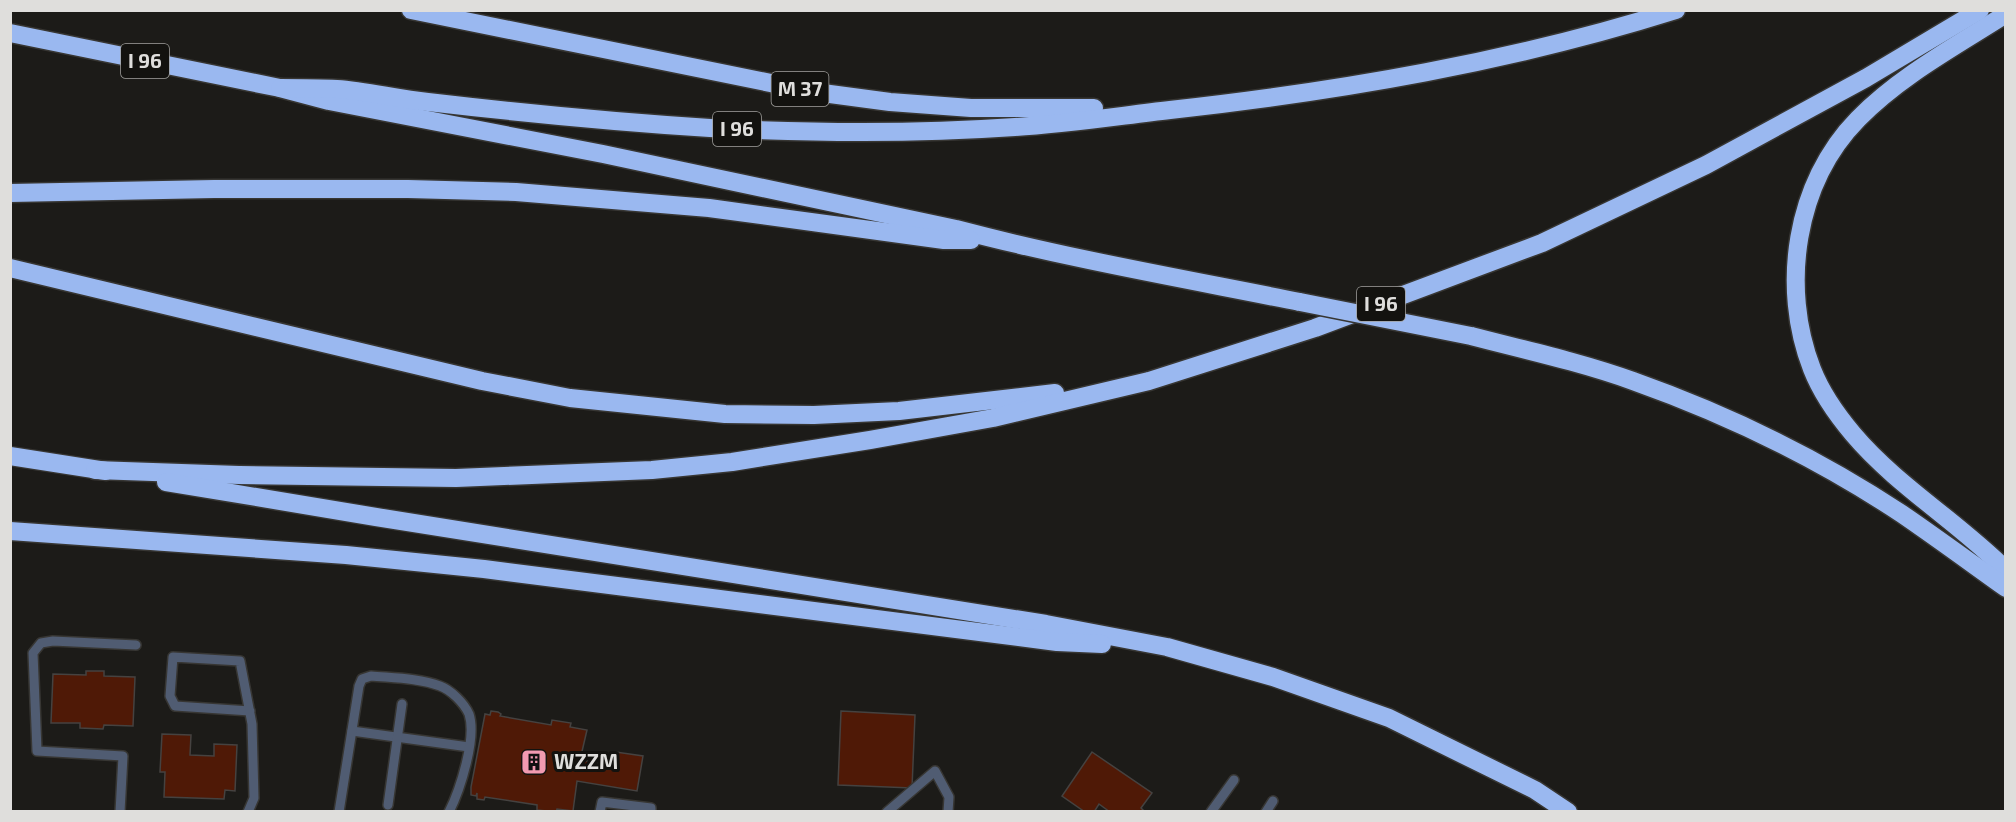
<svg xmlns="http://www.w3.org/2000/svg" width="2016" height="822" viewBox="0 0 2016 822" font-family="'Exo 2',sans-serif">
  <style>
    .building { fill: #4f1906; stroke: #454240; stroke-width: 1.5 }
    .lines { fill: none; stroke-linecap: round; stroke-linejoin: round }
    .lane-casing { stroke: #373633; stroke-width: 12 }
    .highway-casing { stroke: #373633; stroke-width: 21 }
    .lane { stroke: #505c72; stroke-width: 9 }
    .highway { stroke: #9ab8f0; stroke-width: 18 }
    .highway-bridge-casing { stroke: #373633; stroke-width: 21; stroke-linecap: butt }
    .highway-bridge { stroke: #9ab8f0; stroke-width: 18 }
    .labels { text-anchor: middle; stroke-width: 6; stroke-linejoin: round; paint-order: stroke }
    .shield { fill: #13120f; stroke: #a2a19e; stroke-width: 1.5 }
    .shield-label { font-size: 20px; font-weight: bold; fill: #dfdedc }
    .poi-label { font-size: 21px; font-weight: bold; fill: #dfdedc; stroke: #13120f; text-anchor: start }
  </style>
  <rect width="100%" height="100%" fill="#1c1b18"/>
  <g class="building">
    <polygon points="86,671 104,671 104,676 135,677 133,726 104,725 103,729 80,728 80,723 51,723 53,674 86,675"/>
    <polygon points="491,711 498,712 501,714 500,716 551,725 552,720 571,723 570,727 587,730 580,760 604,764 604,761 614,763 616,752 643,756 637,791 577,781 573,811 557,809 556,812 537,810 537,805 485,797 484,800 477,799 477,793 476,796 471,795 471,787 485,714 490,715"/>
    <polygon points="841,711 915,715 912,788 838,785"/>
    <polygon points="162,734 191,735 190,755 214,756 214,744 237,745 235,791 225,790 224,799 164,797 165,772 160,772"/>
    <polygon points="1092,752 1152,793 1141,808 1145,812 1110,812 1099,804 1094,812 1085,812 1062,796"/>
  </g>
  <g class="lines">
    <defs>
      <g id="lane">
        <polyline points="352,731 469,747"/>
        <polyline points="388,805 402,704"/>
        <polyline points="120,812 123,756 37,751 33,653 41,643 53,641 136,645"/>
        <polyline points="248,812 254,798 252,724 240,661 173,657 170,696 175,706 250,711"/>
        <path d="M339,812L359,686L362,679L371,676C393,678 419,678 440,686C451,690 464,703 469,714C477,738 460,790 449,812"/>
        <polyline points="600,812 602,802 651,808 651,812"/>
        <polyline points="887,812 935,771 949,797 948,812"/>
        <polyline points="1211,812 1234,780"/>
        <polyline points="1266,812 1273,801"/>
      </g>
      <g id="highway">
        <polyline points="411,10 815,92 890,102 971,108 1094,108"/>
        <path d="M2006,14C1956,46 1900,76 1858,119C1795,183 1780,287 1812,369C1821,392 1837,415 1853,434C1896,485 1958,522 2006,570"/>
        <path d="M10,33L280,88L329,101L603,154L956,229C1070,259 1185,279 1300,302"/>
        <path d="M280,88C299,88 318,88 337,89C367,91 397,99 428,102C522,113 616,122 710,128C811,133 914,134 1015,127C1066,124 1118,116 1170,110C1341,91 1511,62 1676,10"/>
        <polyline points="10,193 214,189 408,189 516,192 709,208 944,240 971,240"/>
        <polyline points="10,268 482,381 570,398 725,414 814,415 899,411 1055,393"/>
        <path d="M1471,336C1525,350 1580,362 1633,381C1726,414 1819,459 1902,514C1937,538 1971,563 2006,588"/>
        <polyline points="10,456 106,471"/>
        <polyline points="95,470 239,475 456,478 652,470 732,462 870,440 993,418 1149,381 1315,328 1542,243 1706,165 1866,78 1980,10"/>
        <polyline points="166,482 376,517 1046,624 1167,647 1273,677 1389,718 1535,790 1568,812"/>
        <polyline points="10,531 346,555 484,569 1057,642 1102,644"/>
      </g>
    </defs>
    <use href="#lane" class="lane-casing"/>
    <use href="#highway" class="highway-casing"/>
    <use href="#lane" class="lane"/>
    <use href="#highway" class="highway"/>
    <defs>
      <polyline id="highway-bridge" points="1300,302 1471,336"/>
    </defs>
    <use href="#highway-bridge" class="highway-bridge-casing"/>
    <use href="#highway-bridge" class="highway-bridge"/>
  </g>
  <defs>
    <symbol id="building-square" viewBox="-11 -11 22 22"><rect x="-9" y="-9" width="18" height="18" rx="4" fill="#f19ab1" stroke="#13120f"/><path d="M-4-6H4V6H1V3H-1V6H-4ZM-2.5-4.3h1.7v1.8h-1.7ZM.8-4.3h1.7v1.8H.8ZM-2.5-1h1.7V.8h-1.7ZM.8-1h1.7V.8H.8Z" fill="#111"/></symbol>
  </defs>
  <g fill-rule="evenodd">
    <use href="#building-square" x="519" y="747" width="30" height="30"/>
  </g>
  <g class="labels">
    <g class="shield">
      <rect x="121" y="44" width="48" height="34" rx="4.5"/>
      <rect x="771.5" y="72" width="57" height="34" rx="4.5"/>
      <rect x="713" y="112" width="48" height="34" rx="4.5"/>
      <rect x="1357" y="287" width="48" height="34" rx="4.5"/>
    </g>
    <g class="shield-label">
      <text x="145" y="68">I 96</text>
      <text x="800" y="96">M 37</text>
      <text x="737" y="136">I 96</text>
      <text x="1381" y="311">I 96</text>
    </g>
    <g class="poi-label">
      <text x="554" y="769">WZZM</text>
    </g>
  </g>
  <rect width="2016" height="822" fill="none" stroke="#dfdedc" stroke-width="24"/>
</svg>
